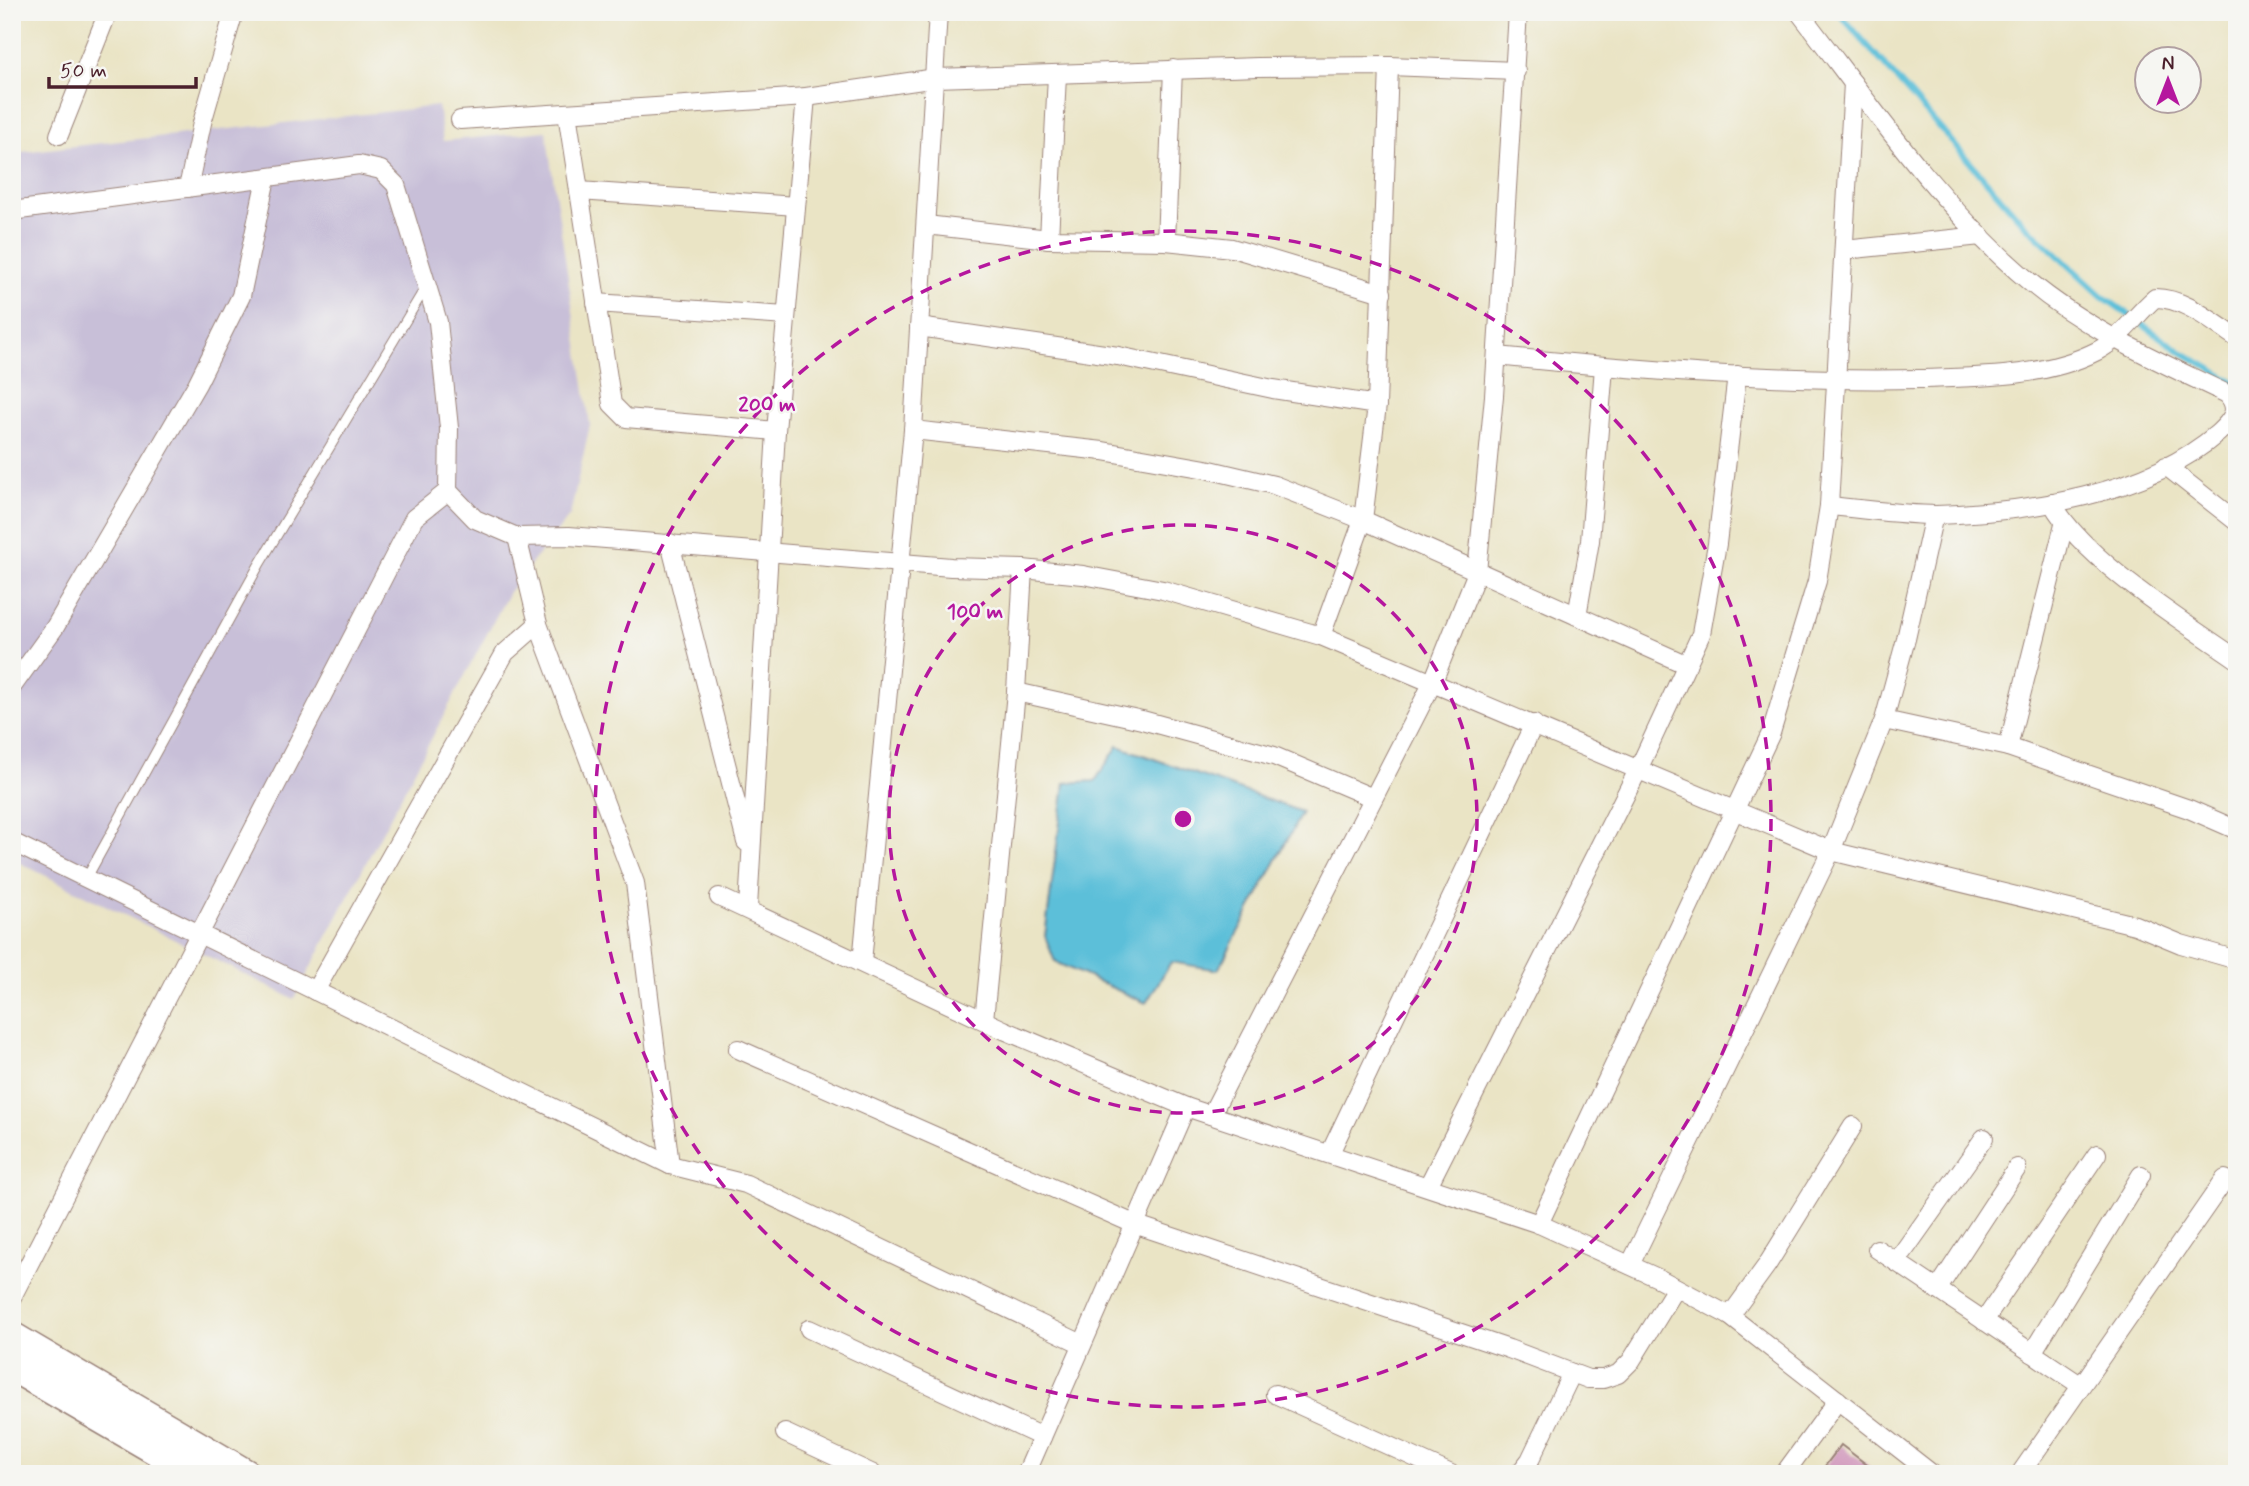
<svg xmlns="http://www.w3.org/2000/svg" width="2249" height="1486" viewBox="0 0 2249 1486" font-family="Mynerve,sans-serif">
  <style>
    .industrial { fill: #c8bfd8 }
    .water { fill: #5bbfd9; stroke: #526f82; stroke-width: 2 }
    .lines { fill: none; stroke-linecap: round; stroke-linejoin: round }
    .stream { stroke: #5bbfd9; stroke-width: 6 }
    .building { fill: #ce91b8 }
    .lane-casing { stroke: #9a8278; stroke-width: 11 }
    .street-casing { stroke: #9a8278; stroke-width: 20 }
    .primary-casing { stroke: #9a8278; stroke-width: 31 }
    .lane { stroke: #fff; stroke-width: 9 }
    .street { stroke: #fff; stroke-width: 18 }
    .primary { stroke: #fff; stroke-width: 28 }
    .ring { fill: none; stroke: #b5179e; stroke-width: 3.5; stroke-dasharray: 12 9 }
    .centre { fill: #b5179e; stroke: #f6f6f2; stroke-width: 3.5 }
    .ring-label { font-size: 21px; text-anchor: middle; font-weight: bold; fill: #b5179e; stroke: #f6f6f2; stroke-width: 5; stroke-linejoin: round; paint-order: stroke }
  </style>
  <rect width="100%" height="100%" fill="#f6f6f2"/>
  <filter id="ink" filterUnits="userSpaceOnUse"><feTurbulence type="fractalNoise" baseFrequency=".0143" numOctaves="2"/><feDisplacementMap in="SourceGraphic" scale="14" xChannelSelector="R" yChannelSelector="G"/><feConvolveMatrix kernelMatrix="1 2 1 2 8 2 1 2 1" color-interpolation-filters="sRGB"/></filter>
  <filter id="wash" filterUnits="userSpaceOnUse"><feTurbulence type="fractalNoise" baseFrequency=".00686" numOctaves="4" result="noise"/><feDisplacementMap in="SourceGraphic" scale="28" xChannelSelector="R" yChannelSelector="G"/><feGaussianBlur stdDeviation="1.57" result="paint"/><feColorMatrix in="noise" values="0 0 0 0 0 0 0 0 0 0 0 0 0 0 0 0 0 1.4 0 .05"/><feComposite in="paint" operator="in"/></filter>
  <g filter="url(#wash)">
    <rect width="100%" height="100%" fill="#eae4c5"/>
    <polygon class="industrial" points="438,106 443,141 546,131 590,425 570,515 509,592 294,999 12,859 12,153"/>
    <polygon class="water" points="1118,746 1302,812 1218,970 1171,962 1146,1003 1055,962 1045,936 1065,783 1095,781"/>
    <g class="lines">
      <polyline class="stream" points="1838,12 2024,224 2102,296 2180,351 2237,384"/>
    </g>
    <g id="blocks">
      <polygon class="building" points="1841,1445 1879,1474 1819,1474"/>
    </g>
  </g>
  <g filter="url(#ink)">
    <use href="#blocks" fill-opacity="0" stroke="#9a8278" stroke-width="2"/>
    <g class="lines">
      <defs>
        <polyline id="lane" points="86,879 259,565 427,285"/>
        <g id="street">
          <path d="M1799,12C1867,100 1933,197 2017,271C2078,326 2154,359 2227,394C2241,409 2232,420 2218,433C2147,495 2028,512 1936,515C1901,515 1864,509 1829,506"/>
          <polyline points="567,113 612,404 626,418 776,431"/>
          <polyline points="460,120 806,97 936,78 1258,67 1389,66 1516,71"/>
          <polyline points="59,135 108,12"/>
          <polyline points="188,188 202,123 234,12"/>
          <polyline points="579,191 796,206"/>
          <polyline points="12,211 359,165 381,170 396,185 438,322 449,428 448,491 475,519 517,537 569,536 951,567 1023,569 1083,575 1163,590 1321,636 1831,851 2135,925 2181,944 2237,960"/>
          <polyline points="926,225 1049,239 1166,241 1232,248 1382,293"/>
          <polyline points="1049,239 1057,75"/>
          <polyline points="1166,241 1173,69"/>
          <polyline points="1844,250 1981,236"/>
          <polyline points="596,303 786,316"/>
          <polyline points="919,327 1118,356 1273,389 1377,405"/>
          <path d="M1497,356C1638,370 1778,382 1920,379C1978,377 2044,378 2097,351C2121,339 2135,315 2155,298C2185,298 2212,322 2237,338"/>
          <polyline points="913,430 1103,451 1206,469 1274,485 1363,520 1687,665"/>
          <polyline points="2166,466 2237,522"/>
          <path d="M2052,503C2085,561 2181,620 2237,659"/>
          <polyline points="517,537 538,624 635,883 670,1165"/>
          <polyline points="670,543 746,842"/>
          <polyline points="1577,616 1590,541 1604,367"/>
          <polyline points="1321,636 1363,520 1377,405 1389,66"/>
          <polyline points="12,687 55,627 197,384 241,296 266,178"/>
          <polyline points="1016,692 1142,720 1274,756 1373,798"/>
          <polyline points="1884,720 2008,747 2189,809 2237,830"/>
          <polyline points="2008,747 2064,525"/>
          <polyline points="12,842 670,1165 746,1184 1082,1344"/>
          <polyline points="719,897 1004,1030 1186,1107 1539,1224 1660,1279 1730,1316 1932,1474"/>
          <polyline points="748,908 776,431 806,97"/>
          <polyline points="862,962 913,430 938,12"/>
          <polyline points="315,991 505,653 538,624"/>
          <polyline points="984,1020 1016,692 1023,569"/>
          <polyline points="738,1049 1134,1224 1509,1349 1588,1379 1603,1379 1618,1374 1631,1361 1676,1288"/>
          <polyline points="1211,1115 1432,684 1477,572 1494,396 1518,12"/>
          <polyline points="1330,1153 1534,724"/>
          <polyline points="1428,1186 1637,772 1701,634 1717,544 1737,375"/>
          <polyline points="1539,1224 1771,733 1817,581 1829,506 1853,83"/>
          <polyline points="1877,1249 2080,1385"/>
          <polyline points="1896,1262 1984,1138"/>
          <polyline points="1630,1265 1831,851 1884,720 1906,639 1934,515"/>
          <polyline points="1937,1290 2017,1168"/>
          <polyline points="12,1297 414,518 448,491"/>
          <polyline points="1730,1316 1767,1265 1853,1126"/>
          <polyline points="1984,1321 2097,1154"/>
          <polyline points="809,1329 1042,1437"/>
          <polyline points="2032,1353 2141,1175"/>
          <polyline points="1275,1394 1451,1474"/>
          <polyline points="785,1433 873,1474"/>
          <polyline points="1026,1474 1186,1107"/>
          <polyline points="1519,1474 1530,1460 1572,1373"/>
          <polyline points="1784,1474 1838,1400"/>
          <polyline points="2020,1474 2225,1179"/>
        </g>
        <g id="primary">
          <polyline points="12,1336 247,1474"/>
          <polyline points="12,1367 196,1474"/>
        </g>
      </defs>
      <use href="#lane" class="lane-casing"/>
      <use href="#street" class="street-casing"/>
      <use href="#primary" class="primary-casing"/>
      <use href="#lane" class="lane"/>
      <use href="#street" class="street"/>
      <use href="#primary" class="primary"/>
    </g>
  </g>
  <g class="ring">
    <circle cx="1183" cy="819" r="294"/>
    <circle cx="1183" cy="819" r="588"/>
  </g>
  <circle cx="1183" cy="819" r="10" class="centre"/>
  <g class="ring-label">
    <text x="767" y="411">200 m</text>
    <text x="975" y="618">100 m</text>
  </g>
  <rect width="2249" height="1486" fill="none" stroke="#f6f6f2" stroke-width="42"/>
  <g transform="translate(2168 80)"><circle r="33" fill="#f6f6f2" stroke="#b1a0a2" stroke-width="2"/>
  <path d="M0-5L12 26L0 18L-12 26Z" fill="#b5179e"/>
  <text y="-10" font-size="19" font-weight="bold" text-anchor="middle" fill="#4a1f2b">N</text>
  </g>
  <path d="M49 77v10h147v-10" fill="none" stroke="#4a1f2b" stroke-width="3.5"/>
  <text x="60" y="77" font-size="21" fill="#4a1f2b" stroke="#f6f6f2" stroke-width="5" paint-order="stroke">50 m</text>
</svg>
